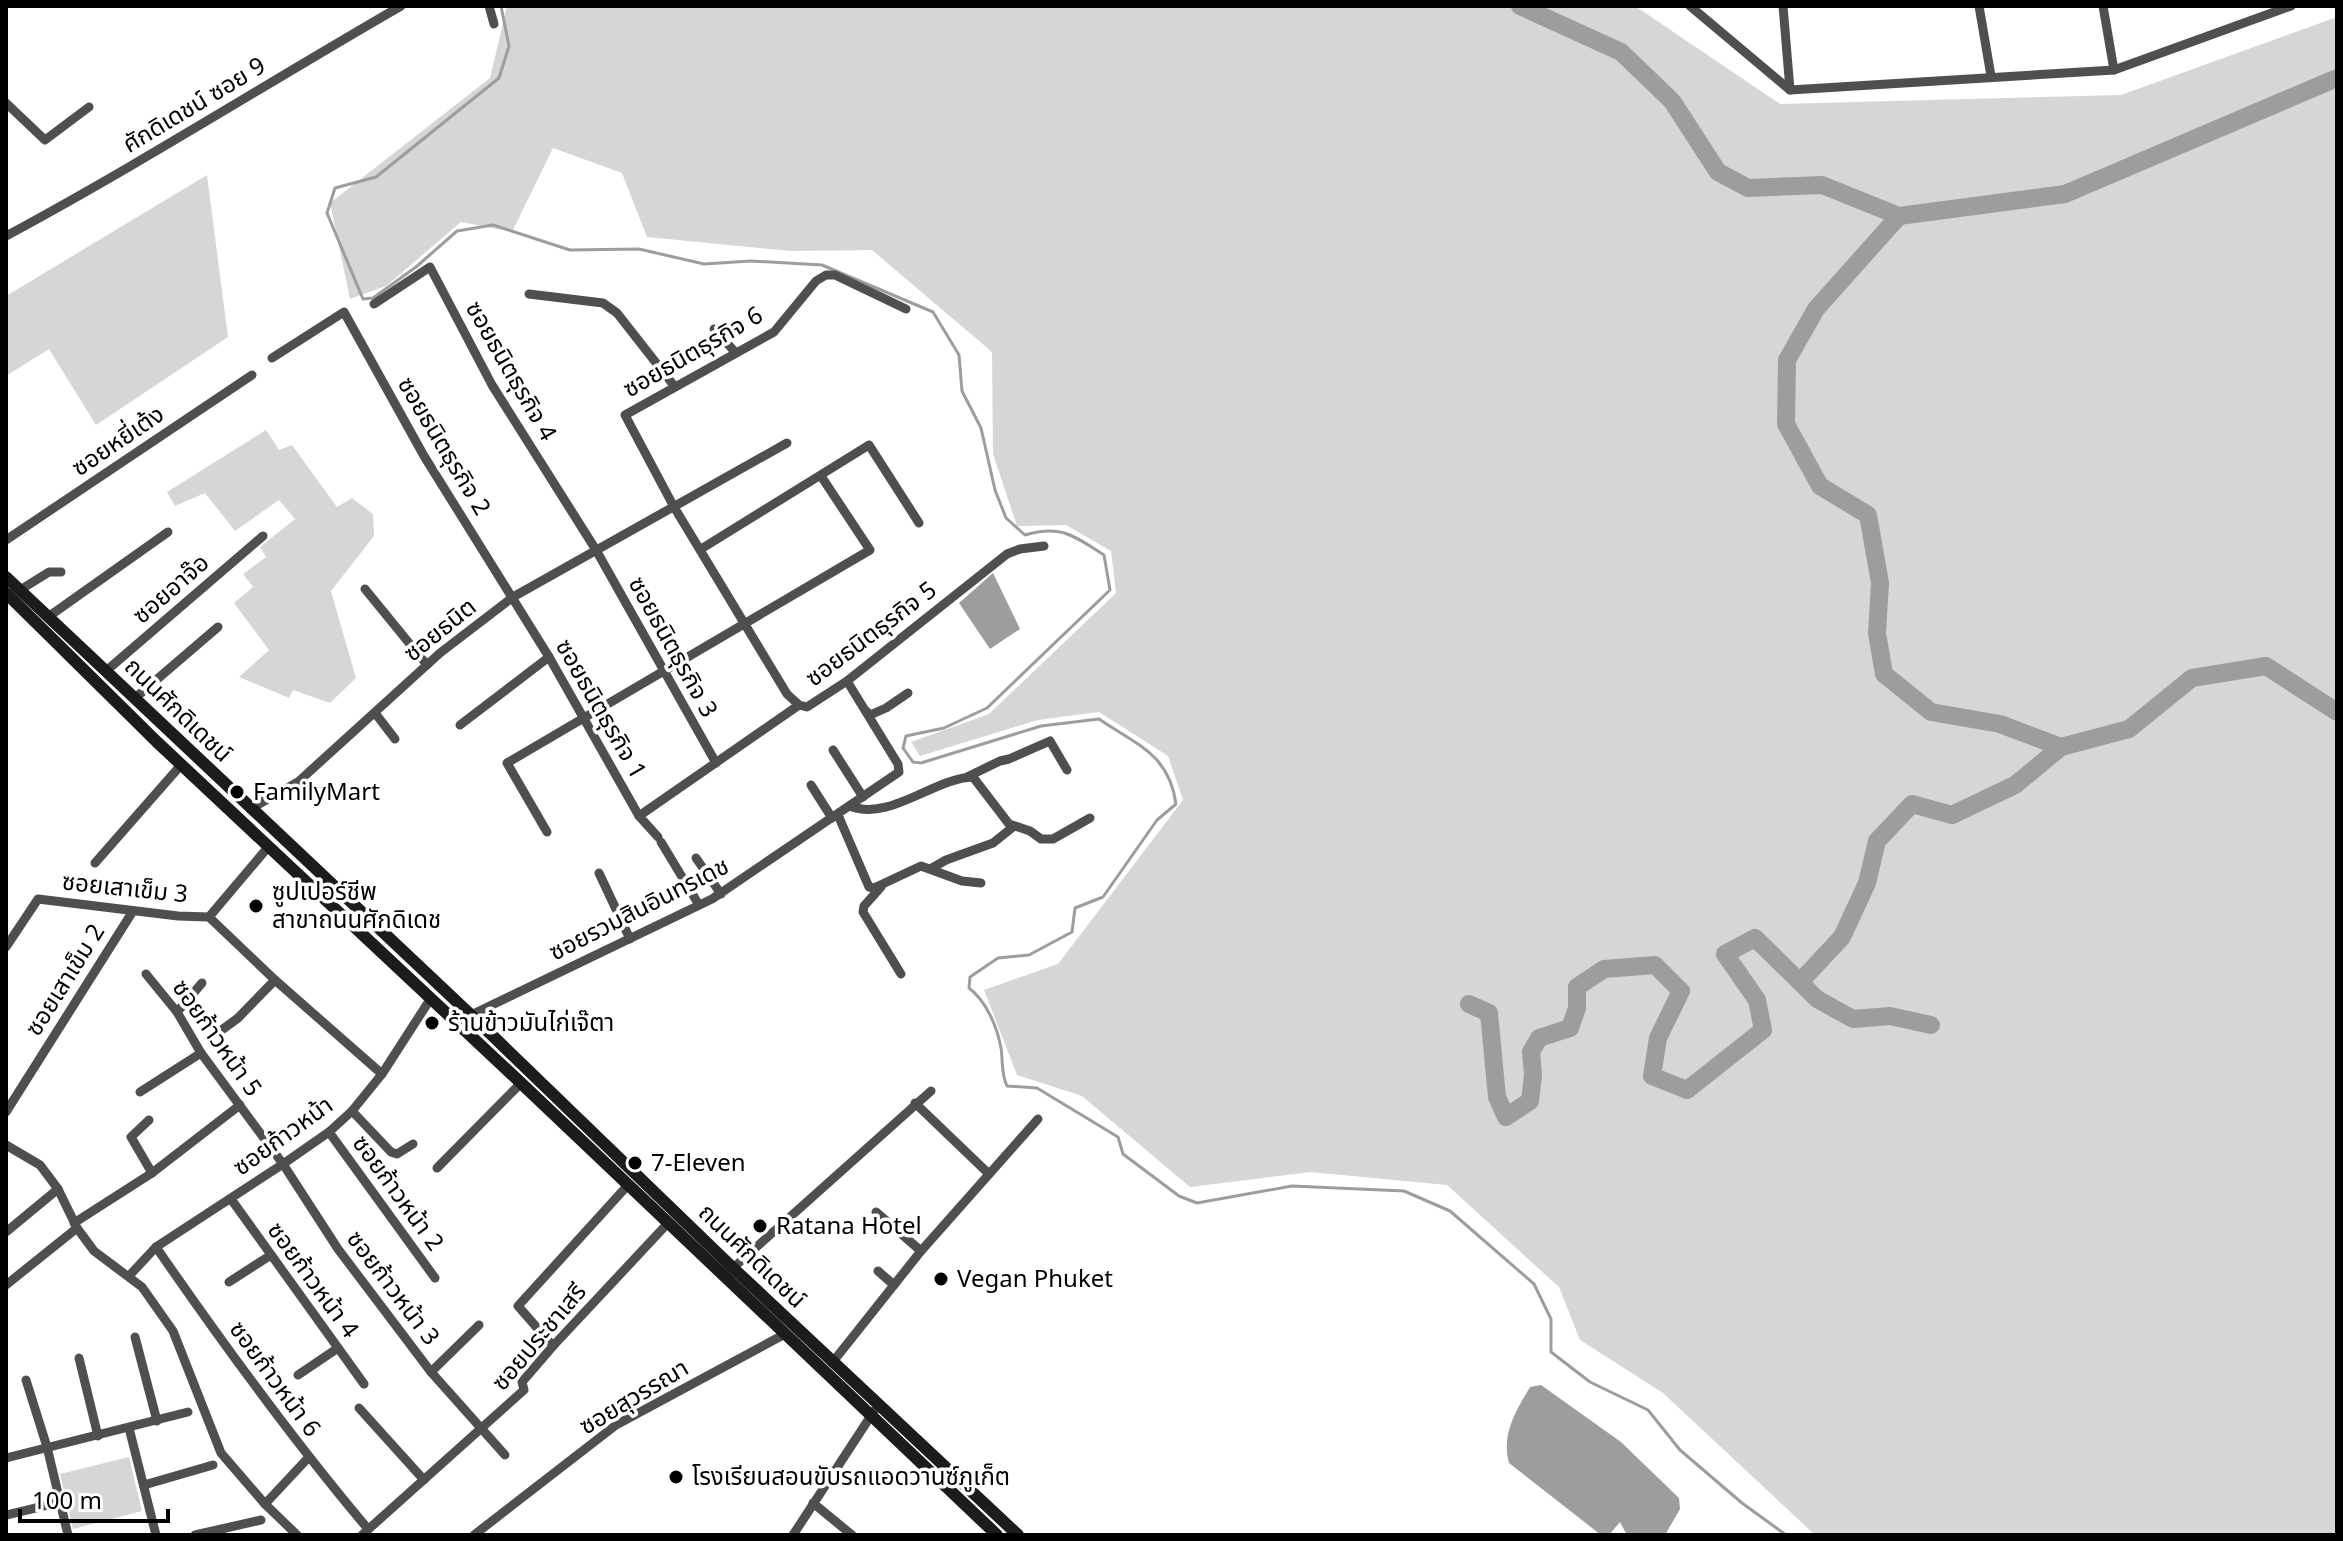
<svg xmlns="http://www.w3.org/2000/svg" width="2343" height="1541" viewBox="0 0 2343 1541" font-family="'Noto Sans','Noto Sans Thai',sans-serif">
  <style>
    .green { fill: #d6d6d6 }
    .water { fill: #9d9d9d }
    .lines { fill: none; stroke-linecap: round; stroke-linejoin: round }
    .stream { stroke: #9d9d9d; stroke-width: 3 }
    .river { stroke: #9d9d9d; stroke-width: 18 }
    .street { stroke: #4f4f4f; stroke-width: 9 }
    .secondary { stroke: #1c1c1c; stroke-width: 12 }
    .poi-dot { fill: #000; stroke: #fff; stroke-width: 3 }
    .labels { text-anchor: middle; stroke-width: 7; stroke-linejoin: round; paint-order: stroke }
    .street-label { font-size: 24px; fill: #000; stroke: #fff }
    .poi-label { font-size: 24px; fill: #000; stroke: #fff; text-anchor: start }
  </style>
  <rect width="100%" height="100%" fill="#fff"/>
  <g class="green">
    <polygon points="507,6 1635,6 1780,104 2121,95 2337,17 2337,1535 1815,1535 1663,1393 1580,1340 1559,1287 1447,1185 1310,1172 1190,1187 1082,1096 1017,1075 984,990 1058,964 1183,800 1168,756 1099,712 1038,720 920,756 911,742 989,714 1116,593 1111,551 1066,525 1017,526 993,454 992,352 872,250 791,251 647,237 622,173 553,148 512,232 461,222 386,286 350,299 330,203 490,78"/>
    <polygon points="207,175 228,337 96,425 49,349 6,376 6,296"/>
    <polygon points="266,430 279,450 292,445 337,507 352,498 373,514 374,536 331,591 356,678 330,703 293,690 289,698 239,677 269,650 234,603 253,587 243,574 266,557 260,547 295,519 279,500 235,531 205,493 175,506 167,492"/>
    <polygon points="129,1457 142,1511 73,1529 60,1474"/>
  </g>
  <g class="water">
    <polygon points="993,573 1020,629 990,649 959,603"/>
    <path d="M1541,1385L1621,1442L1679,1498L1680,1509L1665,1535H1627L1620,1522L1609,1535H1601L1509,1463C1501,1434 1516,1411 1530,1387Z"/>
  </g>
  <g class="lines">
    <path class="stream" d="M501,6L509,46L499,78L376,177L335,188L327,213L363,299L373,298L416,267L457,231L493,225L570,250L639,249L704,264L751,261L822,265L933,312L959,355L962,391L981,428L995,490L1006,518L1025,535C1061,524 1074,536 1104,555L1110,590L987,708L944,728L906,736L903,748L913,762L921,763L1041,726L1099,719C1137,745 1169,754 1176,804L1157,820L1103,897L1075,908L1072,932L1029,955L998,958L970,977L969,988C986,1001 997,1026 1001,1048C1003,1061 1001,1074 1007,1086L1037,1088L1118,1137L1123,1154L1179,1196L1197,1203L1292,1186L1404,1191L1450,1211L1534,1284L1551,1319V1352L1590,1382L1648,1410L1680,1450L1742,1503L1786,1535"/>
    <g class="river">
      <polyline points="1520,6 1621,52 1672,101 1718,172 1748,188 1822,185 1899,216 2065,194 2337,78"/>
      <polyline points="1899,216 1816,309 1787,360 1786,424 1820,486 1868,515 1880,583 1877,633 1884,674 1931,712 2000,724 2061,747"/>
      <polyline points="1800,982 1817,999 1853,1019 1890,1016 1931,1025"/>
      <polyline points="1469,1004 1489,1013 1497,1097 1506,1117 1530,1101 1533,1075 1531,1052 1539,1038 1570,1028 1577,1008 1577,987 1604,969 1655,965 1681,991 1658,1038 1652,1076 1687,1090 1763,1030 1757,1000 1725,954 1755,938 1800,982 1842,937 1867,883 1877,841 1912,804 1952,815 2015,785 2061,747 2129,729 2192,678 2266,666 2337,712"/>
    </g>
    <g class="street">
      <polyline points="489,6 494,24"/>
      <polyline points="1690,6 1790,90 2114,70 2291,6"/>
      <polyline points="1783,6 1790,90"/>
      <polyline points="1979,6 1991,76"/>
      <polyline points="2103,6 2114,70"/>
      <polyline points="6,103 45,140 89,107"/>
      <path d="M6,236C140,164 269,82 401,6"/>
      <polyline points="529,294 603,303 617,313 675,387"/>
      <polyline points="374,304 430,267 492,385 596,550 716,763"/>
      <polyline points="906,309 835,275 826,275 816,281 774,332 625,415 674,507 787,694 799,705 807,707 847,681 1007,554 1020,549 1044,546"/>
      <polyline points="714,329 736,353"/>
      <polyline points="272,358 344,312 424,456 549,657 639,816 658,837"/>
      <polyline points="6,540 252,375"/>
      <polyline points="701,549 869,445 919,523"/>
      <polyline points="365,589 427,665"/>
      <polyline points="20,590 49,572 61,572"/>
      <polyline points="48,617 168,532"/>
      <polyline points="106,671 263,536"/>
      <polyline points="134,699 218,627"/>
      <polyline points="866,711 870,715 886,708 908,693"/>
      <polyline points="375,713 395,739"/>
      <polyline points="460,725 549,657"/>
      <polyline points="833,750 863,797"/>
      <polyline points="967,777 1000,761 1009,759 1050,741 1067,770"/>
      <polyline points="811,785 832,818"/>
      <path d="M850,806C889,822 934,778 973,777L1009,824L1030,831L1041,839H1053L1090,818"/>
      <polyline points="250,809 298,782 440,653 513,597 787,443"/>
      <polyline points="838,815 869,887 874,888 921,866 962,881 981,883"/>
      <polyline points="639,816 799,705"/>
      <polyline points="547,832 507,763 870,550 821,476"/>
      <polyline points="661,842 699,905"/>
      <polyline points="696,858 721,894"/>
      <polyline points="95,863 181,765"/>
      <polyline points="932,868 946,860 993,843 1013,827"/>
      <polyline points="599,873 630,939"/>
      <polyline points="881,887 864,906 863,912 901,974"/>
      <polyline points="209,917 275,980 382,1074"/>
      <polyline points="209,917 269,846"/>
      <polyline points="6,947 38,899 178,916 209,917"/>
      <polyline points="146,974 177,1012 201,1053 283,1164 338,1249 431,1372 505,1455"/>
      <polyline points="177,1012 202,983"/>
      <polyline points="471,1015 712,899 899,772 898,764 847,681"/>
      <polyline points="223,1029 238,1018 275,980"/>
      <polyline points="140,1092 201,1053"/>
      <polyline points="915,1103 989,1174"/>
      <polyline points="352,1111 391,1152 397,1154 413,1144"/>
      <polyline points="6,1112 133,911"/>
      <polyline points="149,1120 131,1137 152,1173"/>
      <polyline points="329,1132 435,1278"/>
      <polyline points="6,1145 40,1165 58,1189 77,1228 94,1251 142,1287 173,1331 221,1453 265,1504 297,1535"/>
      <polyline points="437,1168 521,1083"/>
      <polyline points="231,1199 364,1384"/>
      <polyline points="876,1212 921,1251"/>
      <polyline points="74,1223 152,1173 240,1105"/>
      <polyline points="6,1232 58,1189"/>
      <path d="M156,1247C223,1344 292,1439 368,1529"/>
      <polyline points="733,1268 931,1091"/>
      <polyline points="878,1271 894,1285"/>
      <polyline points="129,1276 156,1247 283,1164 329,1132 352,1111 382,1074 431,998"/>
      <polyline points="229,1282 271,1255"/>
      <polyline points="6,1285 77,1228"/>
      <polyline points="135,1337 157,1421"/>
      <polyline points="553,1346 518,1306 628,1185"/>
      <polyline points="79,1358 98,1436"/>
      <polyline points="832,1363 921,1251 1038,1119"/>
      <polyline points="431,1372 479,1325"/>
      <polyline points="298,1375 338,1348"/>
      <polyline points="26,1380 47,1447 68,1535"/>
      <polyline points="359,1408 424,1480"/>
      <polyline points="129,1428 156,1535"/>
      <polyline points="6,1458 188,1412"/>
      <polyline points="144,1485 213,1465"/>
      <polyline points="813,1503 852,1535"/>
      <polyline points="265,1504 308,1458"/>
      <polyline points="6,1515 60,1502"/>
      <polyline points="195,1535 261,1520"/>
      <polyline points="362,1535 524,1390 522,1382 553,1346 668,1223"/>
      <polyline points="474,1535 616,1425 785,1334"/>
      <polyline points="793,1535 874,1411"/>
    </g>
    <g class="secondary">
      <polyline points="6,577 471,1015 733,1268 1018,1535"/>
      <polyline points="6,593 157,742 521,1083 997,1535"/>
    </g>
  </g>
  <g class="poi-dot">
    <circle cx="237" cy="792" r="8"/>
    <circle cx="256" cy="906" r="8"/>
    <circle cx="432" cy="1023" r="8"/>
    <circle cx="635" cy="1163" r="8"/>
    <circle cx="760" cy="1226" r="8"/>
    <circle cx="941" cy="1279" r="8"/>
    <circle cx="676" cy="1477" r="8"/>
  </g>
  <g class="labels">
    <g class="street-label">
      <text transform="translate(194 105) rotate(-31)" y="8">ศักดิเดชน์ ซอย 9</text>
      <text transform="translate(693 352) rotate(-30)" y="8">ซอยธนิตธุรกิจ 6</text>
      <text transform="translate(511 371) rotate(60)" y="8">ซอยธนิตธุรกิจ 4</text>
      <text transform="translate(118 441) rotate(-34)" y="8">ซอยหยี่เต้ง</text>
      <text transform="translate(444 446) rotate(59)" y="8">ซอยธนิตธุรกิจ 2</text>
      <text transform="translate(171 589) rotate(-41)" y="8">ซอยอาจ๊อ</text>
      <text transform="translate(440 630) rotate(-39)" y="8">ซอยธนิต</text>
      <text transform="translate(871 634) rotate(-37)" y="8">ซอยธนิตธุรกิจ 5</text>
      <text transform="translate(673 647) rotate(61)" y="8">ซอยธนิตธุรกิจ 3</text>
      <text transform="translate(601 709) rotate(60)" y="8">ซอยธนิตธุรกิจ 1</text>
      <text transform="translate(178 710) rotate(44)" y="8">ถนนศักดิเดชน์</text>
      <text transform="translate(125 888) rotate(6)" y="8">ซอยเสาเข็ม 3</text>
      <text transform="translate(639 909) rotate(-27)" y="8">ซอยรวมสินอินทรเดช</text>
      <text transform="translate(65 980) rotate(-58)" y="8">ซอยเสาเข็ม 2</text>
      <text transform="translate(217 1038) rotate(55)" y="8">ซอยก้าวหน้า 5</text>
      <text transform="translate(283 1136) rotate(-36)" y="8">ซอยก้าวหน้า</text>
      <text transform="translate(398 1193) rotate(54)" y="8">ซอยก้าวหน้า 2</text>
      <text transform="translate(752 1256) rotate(44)" y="8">ถนนศักดิเดชน์</text>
      <text transform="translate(313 1280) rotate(54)" y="8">ซอยก้าวหน้า 4</text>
      <text transform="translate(393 1288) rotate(53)" y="8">ซอยก้าวหน้า 3</text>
      <text transform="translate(539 1337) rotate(-50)" y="8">ซอยประชาเสรี</text>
      <text transform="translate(275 1379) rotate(54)" y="8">ซอยก้าวหน้า 6</text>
      <text transform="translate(634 1397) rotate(-31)" y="8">ซอยสุวรรณา</text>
    </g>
    <g class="poi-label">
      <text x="253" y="800">FamilyMart</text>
      <text x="272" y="900">ซูปเปอร์ชีพ<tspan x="272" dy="28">สาขาถนนศักดิเดช</tspan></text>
      <text x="448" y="1031">ร้านข้าวมันไก่เจ๊ตา</text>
      <text x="651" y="1171">7-Eleven</text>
      <text x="776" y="1234">Ratana Hotel</text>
      <text x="957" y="1287">Vegan Phuket</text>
      <text x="692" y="1485">โรงเรียนสอนขับรถแอดวานซ์ภูเก็ต</text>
    </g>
  </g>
  <rect width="2343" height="1541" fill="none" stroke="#000000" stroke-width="16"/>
  <path d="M20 1509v12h148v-12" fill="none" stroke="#000000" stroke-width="4"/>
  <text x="32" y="1509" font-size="24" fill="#000000" stroke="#ffffff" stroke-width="6" paint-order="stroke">100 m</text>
</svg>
